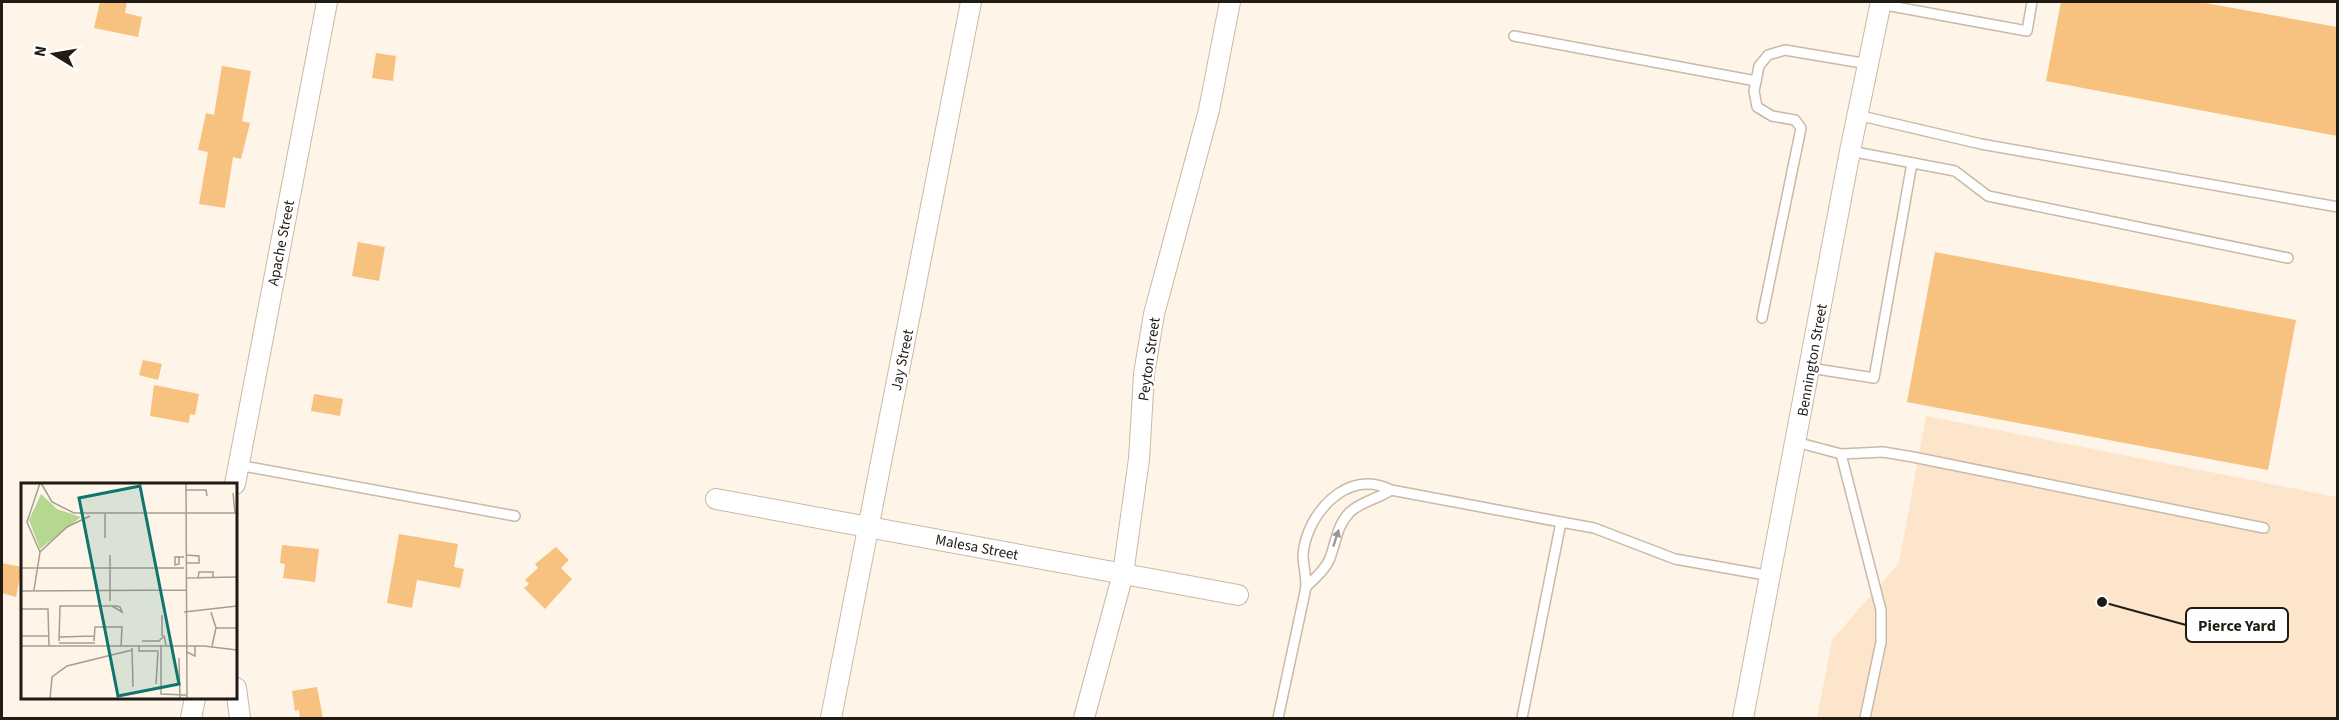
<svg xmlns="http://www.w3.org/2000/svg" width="2339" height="720" viewBox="0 0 2339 720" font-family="'Source Sans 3',sans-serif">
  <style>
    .built { fill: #fce5cb }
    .building { fill: #f7c17f }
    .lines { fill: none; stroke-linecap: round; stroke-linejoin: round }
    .service-casing { stroke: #cab9a6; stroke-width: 12 }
    .minor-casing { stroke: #cab9a6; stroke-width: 22 }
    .service { stroke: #fff; stroke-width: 9 }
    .minor { stroke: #fff; stroke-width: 20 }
    .oneway { fill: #9b9895 }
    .labels { text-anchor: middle; stroke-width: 5; stroke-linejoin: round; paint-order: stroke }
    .street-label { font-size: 15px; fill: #211b14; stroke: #fff }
    .inset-road { fill: none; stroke: #a69d93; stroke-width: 1.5 }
    .view { fill: #0f766e; fill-opacity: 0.15; stroke: #0f766e; stroke-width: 3 }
    .inset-edge { fill: none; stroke: #211b14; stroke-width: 3 }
    .leader { fill: none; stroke: #211b14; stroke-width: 2 }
    .callout-dot { fill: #211b14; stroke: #fff; stroke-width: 2 }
    .callout { fill: #fff; stroke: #211b14; stroke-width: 2 }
    .callout-label { font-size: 16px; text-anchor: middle; font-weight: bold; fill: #211b14 }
  </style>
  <rect width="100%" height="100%" fill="#fef4e8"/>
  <polygon class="built" points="1926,416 2337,497 2337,718 1817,718 1832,640 1899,563"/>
  <g class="building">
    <polygon points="100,2 127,2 125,13 142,17 138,37 94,28"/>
    <polygon points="2061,2 2200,2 2337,27 2337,136 2046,81"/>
    <polygon points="376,53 396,56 393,81 372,78"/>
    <polygon points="222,66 251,71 242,121 250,123 241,159 233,157 225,208 199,204 208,152 198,150 206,113 214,115"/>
    <polygon points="358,242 385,247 379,281 352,276"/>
    <polygon points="1935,252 2296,320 2268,470 1907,402"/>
    <polygon points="143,360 162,364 158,380 139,375"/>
    <polygon points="154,385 199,394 195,415 190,414 189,423 150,416"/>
    <polygon points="314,394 343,399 340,416 311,411"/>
    <polygon points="399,534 458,544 454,567 464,569 460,588 417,580 412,608 387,603"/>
    <polygon points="282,545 319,549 315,582 283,578 285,564 280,563"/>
    <polygon points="556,547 569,560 561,568 572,579 545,609 524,588 529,584 525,580 538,568 535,564"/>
    <polygon points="2,563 22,567 16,597 2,593"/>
    <polygon points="317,687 323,718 300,718 299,710 295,711 292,691"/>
  </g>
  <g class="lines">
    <defs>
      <g id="service">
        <polyline points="1880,4 2027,31 2032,2"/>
        <polyline points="1514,36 1756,81"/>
        <polyline points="1857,115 1981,144 2338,207"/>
        <polyline points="1850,151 1955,171 1988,196 2288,258"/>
        <polyline points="1762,318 1801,128 1795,120 1772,116 1757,107 1754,91 1759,66 1768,55 1785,50 1868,64"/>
        <polyline points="1810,368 1874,378 1912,163"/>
        <polyline points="1796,442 1841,454 1883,452 1913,457 2264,528"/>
        <polyline points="1841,454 1881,610 1881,642 1865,718"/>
        <polyline points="238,465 515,516"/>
        <polyline points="1391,490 1561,522"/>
        <path d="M1278,718C1287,676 1296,634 1305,592C1308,580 1303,567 1303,555C1306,514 1348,467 1391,490C1378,499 1362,501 1350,512C1337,525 1336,542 1330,558C1326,569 1314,579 1306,587"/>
        <polyline points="1522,718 1561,522 1594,528 1675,559 1771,576"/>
      </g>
      <g id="minor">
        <polyline points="235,484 327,2"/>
        <polyline points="716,499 1238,595"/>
        <polyline points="236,688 240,718"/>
        <polyline points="191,718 195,698"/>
        <polyline points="831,718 971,2"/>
        <polyline points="1084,718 1123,574 1139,459 1144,374 1154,314 1209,110 1230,2"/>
        <polyline points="1743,718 1850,151 1881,2"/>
      </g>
    </defs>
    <use href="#service" class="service-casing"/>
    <use href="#minor" class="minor-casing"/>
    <use href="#service" class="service"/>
    <use href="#minor" class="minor"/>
  </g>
  <defs><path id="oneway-solid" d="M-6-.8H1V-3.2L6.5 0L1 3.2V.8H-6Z" transform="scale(1.5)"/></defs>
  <use class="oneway" href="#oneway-solid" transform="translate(1336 538) rotate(-72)"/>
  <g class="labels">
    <g class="street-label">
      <text transform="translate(281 243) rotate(-79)" y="5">Apache Street</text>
      <text transform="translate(1149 359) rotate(-82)" y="5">Peyton Street</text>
      <text transform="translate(902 360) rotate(-78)" y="5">Jay Street</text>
      <text transform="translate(1812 360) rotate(-80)" y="5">Bennington Street</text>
      <text transform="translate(977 547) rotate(11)" y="5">Malesa Street</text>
    </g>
  </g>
  <g transform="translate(21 483)">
    <rect width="216" height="216" fill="#fef4e8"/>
    <path d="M20,11L36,26L60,34L19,66L8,37Z" fill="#b5d78f"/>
    <path class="inset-road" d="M20,0L31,19L53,30H216M165,0L166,216M164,7H185L186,13M212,10L214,30M84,31V55M19,69L46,44L69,33M89,72V118M165,72L178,73V80H166M158,74V81L154,82V74H163M0,85H163M165,95L216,94M177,95L178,89H192V95M13,107L19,69L6,39L19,0M0,108L166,107M0,126H27L28,163M163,129L216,123M190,129L195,145L191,163M141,132V153M195,145H216M0,153H27M38,154L73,153M38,158L39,123H96L99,124L101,129L91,123M73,158L74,144H101L100,163M121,158H138L143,153L145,162M38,160H74M140,162V211L166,212M0,163H183L216,167M118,163V168H137M111,165L112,204M166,169L174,173V163M158,175L159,216M135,201L137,168M29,216L31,194L46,183L111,167"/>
    <path class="view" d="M119,3L158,201L97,213L58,15Z"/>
    <rect width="216" height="216" class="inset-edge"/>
  </g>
  <path class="leader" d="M2102 602L2186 625"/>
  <circle class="callout-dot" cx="2102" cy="602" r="6"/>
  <rect class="callout" x="2186" y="608" width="102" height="34" rx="6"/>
  <g class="callout-label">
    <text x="2237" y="631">Pierce Yard</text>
  </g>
  <rect width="2339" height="720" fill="none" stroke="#211b14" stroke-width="6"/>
  <g transform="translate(54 54) rotate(281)" stroke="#ffffff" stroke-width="4.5" paint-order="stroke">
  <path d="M0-4.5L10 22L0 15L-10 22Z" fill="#211b14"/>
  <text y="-9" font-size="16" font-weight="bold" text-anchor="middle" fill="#211b14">N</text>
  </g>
</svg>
